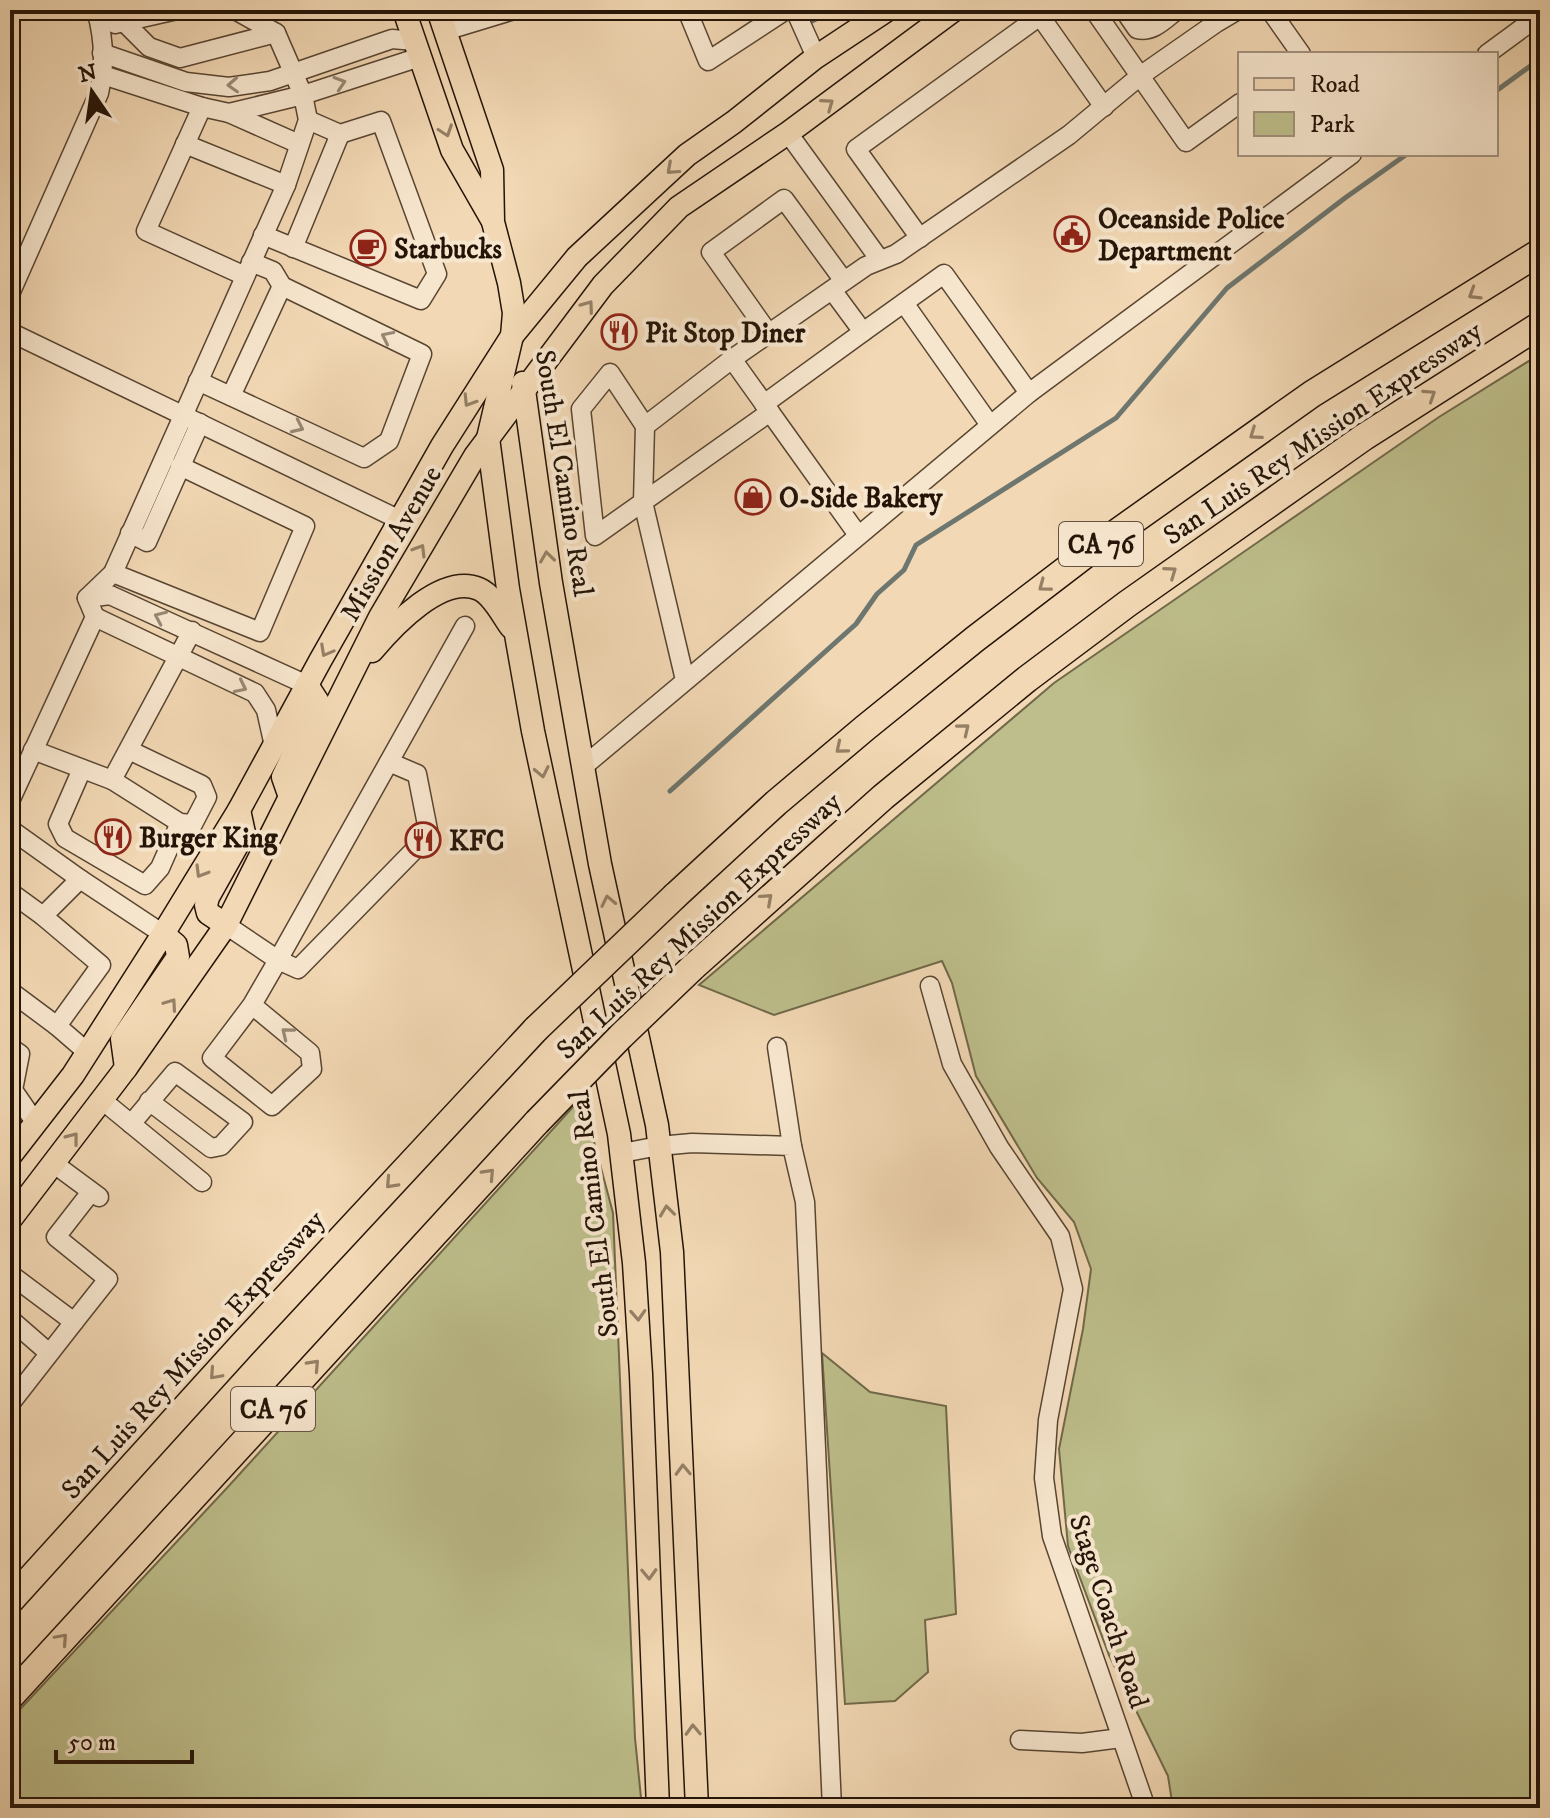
<svg xmlns="http://www.w3.org/2000/svg" width="1550" height="1818" viewBox="0 0 1550 1818" font-family="'IM FELL DW Pica',serif">
  <style>
    .green { fill: #bdbe8b; stroke: #706949; stroke-width: 2 }
    .lines { fill: none; stroke-linecap: round; stroke-linejoin: round }
    .stream { stroke: #6d766f; stroke-width: 5 }
    .minor-casing { stroke: #584532; stroke-width: 21 }
    .major-casing { stroke: #241407; stroke-width: 25 }
    .highway-casing { stroke: #241407; stroke-width: 29 }
    .minor { stroke: #f7e6ce; stroke-width: 18 }
    .major { stroke: #f2d8b4; stroke-width: 22 }
    .highway { stroke: #f2d8b4; stroke-width: 26 }
    .highway-bridge-casing { stroke: #241407; stroke-width: 29; stroke-linecap: butt }
    .highway-bridge { stroke: #f2d8b4; stroke-width: 26 }
    .oneway { stroke: #988874 }
    .oneway2 { stroke: #958066 }
    .labels { text-anchor: middle; stroke-width: 8; stroke-linejoin: round; paint-order: stroke }
    .shield { fill: #f7e6ce; stroke: #635343; stroke-width: 2 }
    .shield-label { font-size: 26px; font-weight: bold; fill: #241407 }
    .poi-label { font-size: 28px; font-weight: bold; fill: #241407; stroke: #f7e6ce; text-anchor: start }
    .street-label { font-size: 28px; fill: #241407; stroke: #f7e6ce }
  </style>
  <rect width="100%" height="100%" fill="#f2d8b4"/>
  <filter id="stains"><feTurbulence type="fractalNoise" baseFrequency=".0025" numOctaves="4"/><feColorMatrix values="0 0 0 0 .2 0 0 0 0 .09 0 0 0 0 .02 0 0 0 .5 -.17"/></filter>
  <radialGradient id="worn" r=".72"><stop offset=".6" stop-color="#630" stop-opacity="0"/><stop offset="1" stop-color="#630" stop-opacity=".3"/></radialGradient>
  <g class="green">
    <polygon points="1540,354 1540,1808 1173,1808 1168,1776 1109,1655 1068,1546 1059,1449 1083,1329 1091,1269 1074,1222 1037,1178 976,1076 952,983 942,961 774,1015 699,985 1054,683 1439,417"/>
    <polygon points="582,1097 613,1213 635,1738 642,1808 10,1808 10,1720 226,1489"/>
    <polygon points="822,1353 870,1392 946,1406 956,1614 925,1620 928,1672 895,1701 845,1704"/>
  </g>
  <g class="lines">
    <g class="stream">
      <polyline points="812,21 834,10"/>
      <polyline points="1496,91 1540,59"/>
      <polyline points="670,791 856,624 877,594 904,570 916,545 1116,418 1227,288 1345,198 1407,154"/>
    </g>
    <defs>
      <g id="minor">
        <polyline points="687,10 708,61 786,10"/>
        <polyline points="795,10 816,57"/>
        <polyline points="1094,10 1186,142 1240,103"/>
        <path d="M1124,10L1137,29C1153,33 1165,19 1177,10"/>
        <polyline points="1270,10 1301,54"/>
        <polyline points="124,22 149,47 180,58 276,33"/>
        <polyline points="115,24 177,10"/>
        <polyline points="445,31 514,10"/>
        <polyline points="102,53 186,82 229,87 270,81 392,39 415,41"/>
        <polyline points="1487,54 1536,18 1535,10"/>
        <polyline points="103,75 202,107 229,113 303,95 420,57"/>
        <polyline points="202,107 146,231 245,276"/>
        <polyline points="229,113 299,144"/>
        <polyline points="788,133 880,260"/>
        <polyline points="185,144 286,185"/>
        <polyline points="263,235 421,300 437,274 381,121 340,134 308,120"/>
        <polyline points="920,238 856,149 1040,16 1104,107"/>
        <polyline points="293,248 340,134"/>
        <path d="M10,294L99,93C105,66 104,37 96,10"/>
        <polyline points="904,303 990,425"/>
        <polyline points="10,332 400,520"/>
        <polyline points="863,332 944,274 1029,393"/>
        <polyline points="769,334 711,252 784,199 844,281"/>
        <polyline points="198,381 364,458 389,441 422,354 282,286 273,271 251,262"/>
        <polyline points="231,396 282,286"/>
        <polyline points="764,404 863,332 832,290"/>
        <polyline points="645,426 610,373 581,409 595,536 643,502 645,426 732,359"/>
        <polyline points="130,533 147,542 200,423"/>
        <polyline points="858,535 732,359 866,266 896,254 1069,135 1140,76 1216,23 1238,10"/>
        <polyline points="113,573 260,632 305,526 180,466"/>
        <polyline points="87,598 110,595 307,685"/>
        <polyline points="95,617 255,693 266,710 274,746"/>
        <polyline points="685,680 643,502 770,412"/>
        <polyline points="33,750 112,780 192,631"/>
        <polyline points="584,766 1029,393 1352,154"/>
        <polyline points="82,769 58,824 65,838 145,885 160,868 180,823"/>
        <polyline points="112,780 180,823 193,824 207,797 202,785 129,750"/>
        <polyline points="10,801 95,617 87,598 113,573 286,185 308,120 303,95 276,33 235,10"/>
        <polyline points="10,829 80,879 163,934"/>
        <polyline points="10,892 43,916 101,965 57,1026"/>
        <polyline points="43,916 80,879"/>
        <polyline points="226,925 278,960 465,626"/>
        <polyline points="930,986 952,1064 999,1147 1060,1236 1073,1289 1048,1420 1044,1478 1052,1536 1146,1808"/>
        <polyline points="10,991 57,1026 87,1052"/>
        <polyline points="252,1005 310,1053 312,1069 272,1106 212,1058 252,1005 278,960 298,969 429,835 417,774 389,762"/>
        <polyline points="10,1047 20,1054 13,1090 35,1122"/>
        <polyline points="777,1047 792,1146"/>
        <polyline points="102,1100 202,1182"/>
        <polyline points="131,1124 175,1072 243,1122 221,1146 211,1148 149,1101"/>
        <polyline points="622,1153 659,1146 692,1143 792,1146 805,1202 832,1808"/>
        <polyline points="53,1163 99,1197"/>
        <polyline points="10,1274 74,1322 108,1279 56,1237 91,1192"/>
        <polyline points="10,1319 49,1353"/>
        <polyline points="10,1404 74,1322"/>
        <polyline points="1020,1740 1082,1743 1121,1738"/>
      </g>
      <g id="major">
        <polyline points="404,10 452,150 491,218"/>
        <polyline points="438,10 492,170 493,222 509,283 514,313 512,336 488,438 508,589 533,731 619,1134 634,1263 641,1374 658,1808"/>
        <polyline points="523,383 551,583 600,864 657,1125 672,1252 697,1808"/>
        <path d="M372,651C393,626 442,573 479,589C493,595 502,615 511,627"/>
        <polyline points="290,797 283,777 318,702 307,685"/>
        <polyline points="226,925 208,913 206,905 208,897 244,833 239,810"/>
        <polyline points="126,1068 122,1039 178,957 176,945 163,934"/>
        <polyline points="10,1156 73,1075 163,934 239,810 320,661 442,446 512,336 577,257 687,155 734,122 816,57 887,10"/>
        <polyline points="10,1220 126,1068 226,925 380,617 475,456 603,285 679,207 788,133 954,10"/>
      </g>
      <g id="highway">
        <polyline points="675,896 776,803 865,728 975,639 1085,555 1312,394 1540,252"/>
        <polyline points="692,968 883,797 1027,679 1127,604 1364,437 1540,325"/>
        <polyline points="10,1601 243,1344 536,1029"/>
        <polyline points="10,1697 537,1122"/>
      </g>
    </defs>
    <use href="#minor" class="minor-casing"/>
    <use href="#major" class="major-casing"/>
    <use href="#highway" class="highway-casing"/>
    <use href="#minor" class="minor"/>
    <use href="#major" class="major"/>
    <use href="#highway" class="highway"/>
    <defs>
      <g id="highway-bridge">
        <polyline points="536,1029 675,896"/>
        <polyline points="537,1122 621,1036 692,968"/>
      </g>
    </defs>
    <use href="#highway-bridge" class="highway-bridge-casing"/>
    <use href="#highway-bridge" class="highway-bridge"/>
  </g>
  <defs><path id="oneway-chevron" d="M-2-3.5L2.5 0L-2 3.5" fill="none" stroke-width="1.6" stroke-linecap="round" stroke-linejoin="round" transform="scale(2)"/></defs>
  <g class="oneway">
    <use href="#oneway-chevron" transform="translate(340 83) rotate(-18)"/>
    <use href="#oneway-chevron" transform="translate(233 85) rotate(177)"/>
    <use href="#oneway-chevron" transform="translate(387 337) rotate(-154)"/>
    <use href="#oneway-chevron" transform="translate(298 427) rotate(25)"/>
    <use href="#oneway-chevron" transform="translate(160 617) rotate(-156)"/>
    <use href="#oneway-chevron" transform="translate(241 687) rotate(26)"/>
    <use href="#oneway-chevron" transform="translate(287 1033) rotate(-141)"/>
  </g>
  <g class="oneway2">
    <use href="#oneway-chevron" transform="translate(828 104) rotate(-36)"/>
    <use href="#oneway-chevron" transform="translate(446 131) rotate(71)"/>
    <use href="#oneway-chevron" transform="translate(672 169) rotate(138)"/>
    <use href="#oneway-chevron" transform="translate(1474 294) rotate(148)"/>
    <use href="#oneway-chevron" transform="translate(588 306) rotate(-54)"/>
    <use href="#oneway-chevron" transform="translate(1430 395) rotate(-33)"/>
    <use href="#oneway-chevron" transform="translate(469 401) rotate(122)"/>
    <use href="#oneway-chevron" transform="translate(1255 434) rotate(145)"/>
    <use href="#oneway-chevron" transform="translate(420 550) rotate(-59)"/>
    <use href="#oneway-chevron" transform="translate(547 557) rotate(-98)"/>
    <use href="#oneway-chevron" transform="translate(1171 572) rotate(-35)"/>
    <use href="#oneway-chevron" transform="translate(1044 586) rotate(143)"/>
    <use href="#oneway-chevron" transform="translate(326 651) rotate(119)"/>
    <use href="#oneway-chevron" transform="translate(964 729) rotate(-39)"/>
    <use href="#oneway-chevron" transform="translate(841 748) rotate(140)"/>
    <use href="#oneway-chevron" transform="translate(542 772) rotate(78)"/>
    <use href="#oneway-chevron" transform="translate(201 872) rotate(121)"/>
    <use href="#oneway-chevron" transform="translate(767 899) rotate(-42)"/>
    <use href="#oneway-chevron" transform="translate(608 901) rotate(-102)"/>
    <use href="#oneway-chevron" transform="translate(171 1004) rotate(-55)"/>
    <use href="#oneway-chevron" transform="translate(73 1138) rotate(-52)"/>
    <use href="#oneway-chevron" transform="translate(489 1174) rotate(-47)"/>
    <use href="#oneway-chevron" transform="translate(391 1183) rotate(133)"/>
    <use href="#oneway-chevron" transform="translate(667 1211) rotate(-97)"/>
    <use href="#oneway-chevron" transform="translate(638 1315) rotate(87)"/>
    <use href="#oneway-chevron" transform="translate(314 1365) rotate(-47)"/>
    <use href="#oneway-chevron" transform="translate(215 1374) rotate(132)"/>
    <use href="#oneway-chevron" transform="translate(683 1470) rotate(-92)"/>
    <use href="#oneway-chevron" transform="translate(649 1574) rotate(88)"/>
    <use href="#oneway-chevron" transform="translate(62 1639) rotate(-48)"/>
    <use href="#oneway-chevron" transform="translate(693 1730) rotate(-92)"/>
  </g>
  <defs>
    <symbol id="civic-ring" viewBox="-11 -11 22 22"><circle r="9.5" fill="#f7e6ce" stroke="#8f2418" stroke-width="1.5"/><path d="M-.6-6.5H3V-4.5H.6V-3L4-1V1h2V6H-6V1h2V-1L-.6-3ZM-1.2 2.5V6h2.4V2.5Z" fill="#8f2418"/></symbol>
    <symbol id="cafe-ring" viewBox="-11 -11 22 22"><circle r="9.5" fill="#f7e6ce" stroke="#8f2418" stroke-width="1.5"/><path d="M-5.5-4.5H6V0H3Q3 3.5 0 3.5H-2.5Q-5.5 3.5-5.5 0ZM3-3.2v2h1.7v-2ZM-6 4.5H4V6H-6Z" fill="#8f2418"/></symbol>
    <symbol id="restaurant-ring" viewBox="-11 -11 22 22"><circle r="9.5" fill="#f7e6ce" stroke="#8f2418" stroke-width="1.5"/><path d="M-5-6h1v4h1v-4h1v4h1v-4h1v5L-1.5 .5V6h-2V.5L-5-1ZM5-6V6H3V1.5H1.5Q1.5-4 5-6Z" fill="#8f2418"/></symbol>
    <symbol id="shop-ring" viewBox="-11 -11 22 22"><circle r="9.5" fill="#f7e6ce" stroke="#8f2418" stroke-width="1.5"/><path d="M-5-2.5h2.3a2.7 3.5 0 0 1 5.4 0H5L5.5 6h-11ZM-1.5-2.5h3a1.5 2.3 0 0 0-3 0Z" fill="#8f2418"/></symbol>
  </defs>
  <g fill-rule="evenodd">
    <use href="#civic-ring" x="1052" y="214" width="40" height="40"/>
    <use href="#cafe-ring" x="348" y="228" width="40" height="40"/>
    <use href="#restaurant-ring" x="599" y="312" width="40" height="40"/>
    <use href="#shop-ring" x="733" y="477" width="40" height="40"/>
    <use href="#restaurant-ring" x="93" y="817" width="40" height="40"/>
    <use href="#restaurant-ring" x="403" y="820" width="40" height="40"/>
  </g>
  <g class="labels">
    <g class="shield">
      <rect x="1059" y="522" width="84" height="44" rx="6"/>
      <rect x="231" y="1387" width="84" height="44" rx="6"/>
    </g>
    <g class="shield-label">
      <text x="1101" y="553">CA 76</text>
      <text x="273" y="1418">CA 76</text>
    </g>
    <g class="poi-label">
      <text x="1098" y="228">Oceanside Police<tspan x="1098" dy="32">Department</tspan></text>
      <text x="394" y="258">Starbucks</text>
      <text x="645" y="342">Pit Stop Diner</text>
      <text x="779" y="507">O-Side Bakery</text>
      <text x="139" y="847">Burger King</text>
      <text x="449" y="850">KFC</text>
    </g>
    <g class="street-label">
      <text transform="translate(1322 432) rotate(-34)" y="10">San Luis Rey Mission Expressway</text>
      <text transform="translate(565 473) rotate(81)" y="10">South El Camino Real</text>
      <text transform="translate(390 543) rotate(-60)" y="10">Mission Avenue</text>
      <text transform="translate(698 925) rotate(-43)" y="10">San Luis Rey Mission Expressway</text>
      <text transform="translate(593 1214) rotate(-97)" y="10">South El Camino Real</text>
      <text transform="translate(192 1354) rotate(-48)" y="10">San Luis Rey Mission Expressway</text>
      <text transform="translate(1110 1611) rotate(72)" y="10">Stage Coach Road</text>
    </g>
  </g>
  <rect width="1550" height="1818" fill="none" stroke="#f2d8b4" stroke-width="40"/>
  <rect x="12" y="12" width="1526" height="1794" fill="none" stroke="#241407" stroke-width="4"/>
  <rect x="20" y="20" width="1510" height="1778" fill="none" stroke="#241407" stroke-width="2"/>
  <rect x="1238" y="52" width="260" height="104" fill="#f7e6ce" stroke="#a3927e" stroke-width="2"/>
  <rect x="1254" y="78" width="40" height="12" fill="#f2d8b4" stroke="#a3927e" stroke-width="2"/>
  <text x="1310" y="92" font-size="24" fill="#241407">Road</text>
  <rect x="1254" y="112" width="40" height="24" fill="#bdbe8b" stroke="#a3927e" stroke-width="2"/>
  <text x="1310" y="132" font-size="24" fill="#241407">Park</text>
  <g transform="translate(92 92) rotate(347)" stroke="#f7e6ce" stroke-width="6" paint-order="stroke">
  <path d="M0-6L14 30L0 20L-14 30Z" fill="#241407"/>
  <text y="-12" font-size="22" font-weight="bold" text-anchor="middle" fill="#241407">N</text>
  </g>
  <path d="M56 1750v12h136v-12" fill="none" stroke="#241407" stroke-width="4"/>
  <text x="68" y="1750" font-size="24" fill="#241407" stroke="#f7e6ce" stroke-width="6" paint-order="stroke">50 m</text>
  <rect width="100%" height="100%" filter="url(#stains)"/>
  <rect width="100%" height="100%" fill="url(#worn)"/>
</svg>
